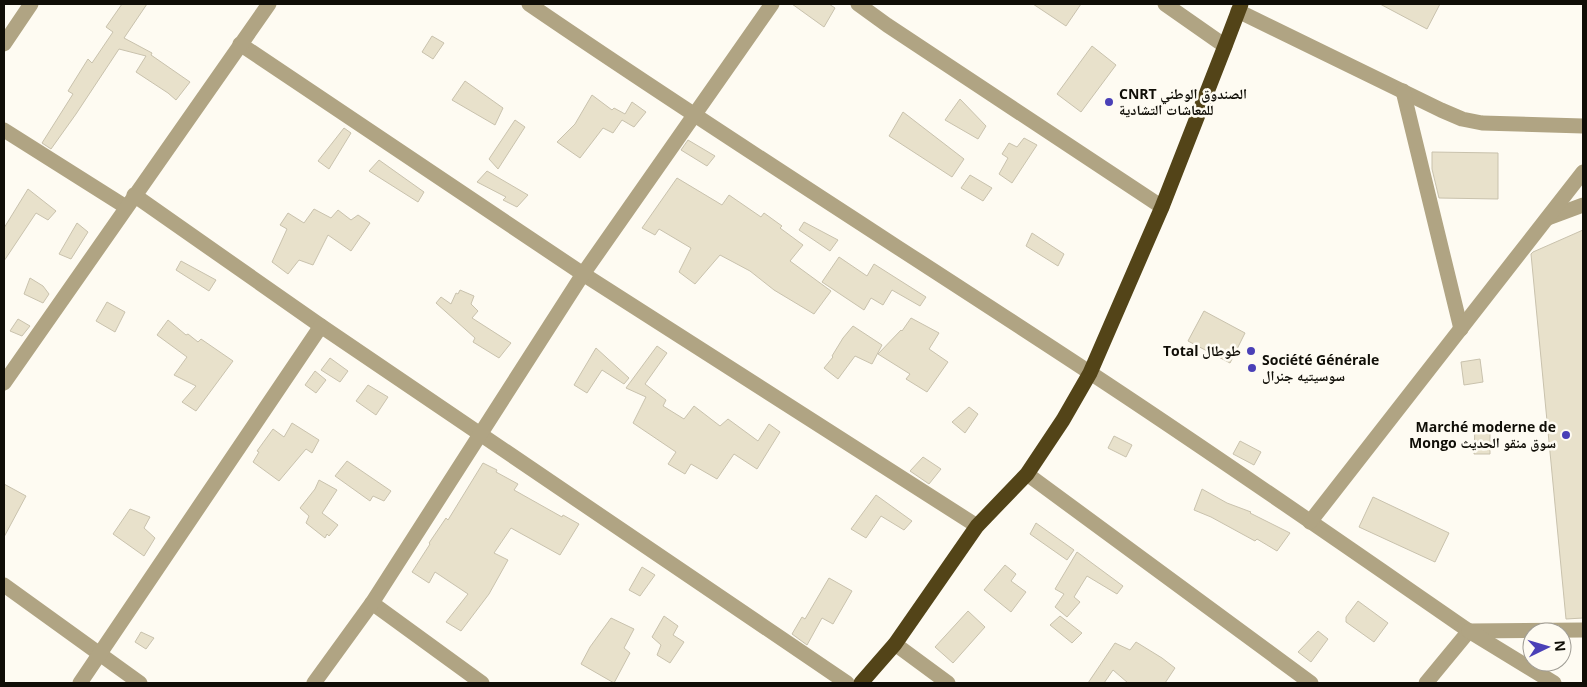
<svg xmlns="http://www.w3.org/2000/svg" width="1587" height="687" viewBox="0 0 1587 687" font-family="'Open Sans','Noto Naskh Arabic',sans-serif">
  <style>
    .building { fill: #e8e1cb; stroke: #c9c2ad }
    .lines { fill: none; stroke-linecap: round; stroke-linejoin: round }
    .minor { stroke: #b0a483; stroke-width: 15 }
    .highway { stroke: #534418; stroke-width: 15 }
    .poi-dot { fill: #4a40b7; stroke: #fefbf2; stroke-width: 2 }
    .labels { text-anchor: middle; stroke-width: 5; stroke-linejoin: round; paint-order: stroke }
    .poi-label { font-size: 14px; font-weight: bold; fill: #100e07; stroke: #fefbf2; text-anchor: start }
  </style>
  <rect width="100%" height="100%" fill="#fefbf2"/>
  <g class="building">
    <polygon points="122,4 147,4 124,38 152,53 151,55 190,82 176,100 168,93 136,72 146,56 119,49 76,114 51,149 42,143 73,94 68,91 88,59 92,63 113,32 106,27"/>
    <polygon points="792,4 829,4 835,8 824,27"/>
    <polygon points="1033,4 1081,4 1066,26"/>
    <polygon points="1380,4 1440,4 1427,29"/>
    <polygon points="432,36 444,43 433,59 422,52"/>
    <polygon points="1092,46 1116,65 1081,112 1057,94"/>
    <polygon points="465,81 503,108 495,125 452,100"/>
    <polygon points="592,95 612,110 614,108 625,114 632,102 646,112 634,127 622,120 613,133 603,128 580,158 557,142 575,124"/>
    <polygon points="960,99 986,126 978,139 945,120"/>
    <polygon points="903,112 964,159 952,177 889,136"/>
    <polygon points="515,120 525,127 498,169 489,159"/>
    <polygon points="344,128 351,133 329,169 318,161"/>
    <polygon points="1024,138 1037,145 1012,183 999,174 1008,158 1002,154 1009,143 1017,147"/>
    <polygon points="688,140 715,156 707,166 681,150"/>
    <polygon points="1432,152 1498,153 1498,199 1439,198 1432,169"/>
    <polygon points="379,160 424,192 418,202 369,171"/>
    <polygon points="487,171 528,195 517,207 503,200 506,197 477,182"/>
    <polygon points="970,175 992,188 983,201 961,188"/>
    <polygon points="677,178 722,205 729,195 761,217 764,213 782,226 780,228 803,245 790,261 831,291 814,314 774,290 750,271 720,255 695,284 679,272 691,248 659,229 655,235 642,228"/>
    <polygon points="28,189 56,211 48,220 36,213 4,261 4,228"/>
    <polygon points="314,209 331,218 338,210 351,220 358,215 370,223 351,251 328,235 313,265 299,260 288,274 272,262 287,229 280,225 288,213 304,223"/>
    <polygon points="804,222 838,240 830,251 799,230"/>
    <polygon points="77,223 88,232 71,259 59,254"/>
    <polygon points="1583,230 1583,618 1566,619 1531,254 1533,252"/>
    <polygon points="1032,233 1064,254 1058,266 1026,246"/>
    <polygon points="839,257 867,276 874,264 926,297 920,306 892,290 883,305 871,298 864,310 822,282"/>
    <polygon points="181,261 216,280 209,291 176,270"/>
    <polygon points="30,278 43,286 49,294 43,303 24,294"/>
    <polygon points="460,290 474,296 471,304 478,311 472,318 511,343 499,358 473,342 475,338 436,303 441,297 451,304 456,293 458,294"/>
    <polygon points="107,302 125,312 115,332 96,321"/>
    <polygon points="1204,311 1245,333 1230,363 1188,341"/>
    <polygon points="911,318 939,333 929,349 948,362 927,392 906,379 910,374 878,354 901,330 902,331"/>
    <polygon points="18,319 30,326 22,336 10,331"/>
    <polygon points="168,320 186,335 188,334 198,342 201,339 233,361 196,411 182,402 196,386 174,375 187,357 157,335"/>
    <polygon points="853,326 882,345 872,364 855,356 838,379 824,368 833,357 832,356 843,338"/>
    <polygon points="657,346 667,353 645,384 666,400 663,406 684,419 694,406 720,426 728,419 758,441 769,424 780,432 757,469 734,454 717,479 691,464 685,474 668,464 676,452 633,423 646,397 626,388"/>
    <polygon points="596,348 629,378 624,384 602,370 587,393 574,385"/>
    <polygon points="330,358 348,371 340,382 321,370"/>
    <polygon points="1480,359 1483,382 1464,385 1461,362"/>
    <polygon points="315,371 326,380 316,393 305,385"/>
    <polygon points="368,385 388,397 376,415 356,401"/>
    <polygon points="969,407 978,414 965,433 952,422"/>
    <polygon points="292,423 319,440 312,453 306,449 279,481 253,462 259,452 257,451 273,429 284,437"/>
    <polygon points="1475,426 1490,426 1490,454 1474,454"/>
    <polygon points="1114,436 1132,445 1126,457 1108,448"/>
    <polygon points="1240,441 1261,452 1254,465 1233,454"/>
    <polygon points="923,457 941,469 929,484 910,471"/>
    <polygon points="347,461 391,491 384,501 373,496 370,501 335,476"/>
    <polygon points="483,463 497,470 496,472 518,484 514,490 562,517 563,515 579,524 560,555 511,528 494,553 508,560 489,594 461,631 446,622 468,594 435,572 429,583 412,572 430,544 429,543 446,518 448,520"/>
    <polygon points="319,480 337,490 322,513 338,525 329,536 327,534 325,538 306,523 309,516 300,508 315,489"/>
    <polygon points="4,484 26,496 4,537"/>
    <polygon points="1202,489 1227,503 1251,512 1250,513 1290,533 1277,551 1257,539 1255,541 1211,517 1194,510"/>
    <polygon points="876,495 912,521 904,530 881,516 866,538 851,529"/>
    <polygon points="1373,497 1449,533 1435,562 1359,527"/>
    <polygon points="130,509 150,517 144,528 155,538 144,556 113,534"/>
    <polygon points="1036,523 1074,550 1067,560 1030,534"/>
    <polygon points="1077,552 1123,586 1117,594 1087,576 1074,597 1080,602 1067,617 1055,607 1064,594 1055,589"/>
    <polygon points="1005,565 1016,574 1011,581 1026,592 1011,612 984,590"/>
    <polygon points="642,567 655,575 640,596 629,590"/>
    <polygon points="829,578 852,591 833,624 822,618 807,645 792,634 802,617 805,619"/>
    <polygon points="1358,601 1388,623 1374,642 1346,622 1346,617"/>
    <polygon points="968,611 985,627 953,663 935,647"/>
    <polygon points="664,616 678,626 673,635 684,642 670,663 657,655 661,645 652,637"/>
    <polygon points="1060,616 1082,633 1072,643 1050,625"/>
    <polygon points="611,618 634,629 624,648 630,653 614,683 581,664 590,647"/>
    <polygon points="1318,631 1328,639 1311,662 1298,652"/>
    <polygon points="141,632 154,638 146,649 135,642"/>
    <polygon points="1136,642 1162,658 1175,668 1165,683 1128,683 1113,670 1104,683 1088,683 1115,643 1130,650"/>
  </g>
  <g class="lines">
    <g class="minor">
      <path d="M529,4C713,130 902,249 1089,372C1217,456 1343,544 1469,631L1426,683"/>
      <polyline points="858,4 887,25 1162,207"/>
      <polyline points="1165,4 1225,46"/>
      <polyline points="1238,11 1441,110 1462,119 1482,123 1583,126"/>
      <polyline points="4,44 31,4"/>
      <polyline points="240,44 583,274 977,526"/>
      <polyline points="1403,91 1461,329"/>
      <polyline points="4,130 126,207"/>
      <polyline points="134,195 321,326 847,683"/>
      <polyline points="1548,218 1583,205"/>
      <polyline points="4,383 269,4"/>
      <polyline points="1027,474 1311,683"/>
      <polyline points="1310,522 1583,172"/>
      <polyline points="4,585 140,683"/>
      <polyline points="372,603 482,683"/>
      <polyline points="1469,631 1583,630"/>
      <polyline points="1469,631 1554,683"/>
      <polyline points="895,644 948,683"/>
      <polyline points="80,683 321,326"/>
      <polyline points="314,683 372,603 583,274 772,4"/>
    </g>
    <polyline class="highway" points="861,683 895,644 977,526 1027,474 1063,420 1090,373 1162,207 1225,46 1241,4"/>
  </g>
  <g class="poi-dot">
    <circle cx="1109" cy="102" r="5"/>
    <circle cx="1251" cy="351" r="5"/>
    <circle cx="1252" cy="368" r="5"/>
    <circle cx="1566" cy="435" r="5"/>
  </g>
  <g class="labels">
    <g class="poi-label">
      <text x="1119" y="99">CNRT الصندوق الوطني<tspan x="1119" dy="16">للمعاشات التشادية</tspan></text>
      <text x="1241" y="356" text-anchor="end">Total طوطال</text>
      <text x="1262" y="365">Société Générale<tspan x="1262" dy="16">سوسيتيه جنرال</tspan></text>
      <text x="1556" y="432" text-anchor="end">Marché moderne de<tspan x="1556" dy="16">Mongo سوق منقو الحديث</tspan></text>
    </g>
  </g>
  <rect width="1587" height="687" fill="none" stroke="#100e07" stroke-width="10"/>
  <g transform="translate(1547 647) rotate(85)"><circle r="24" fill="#fefbf2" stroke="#9f9c94"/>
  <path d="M0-4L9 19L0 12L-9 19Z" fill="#4a40b7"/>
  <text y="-8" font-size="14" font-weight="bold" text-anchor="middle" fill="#100e07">N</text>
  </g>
</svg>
